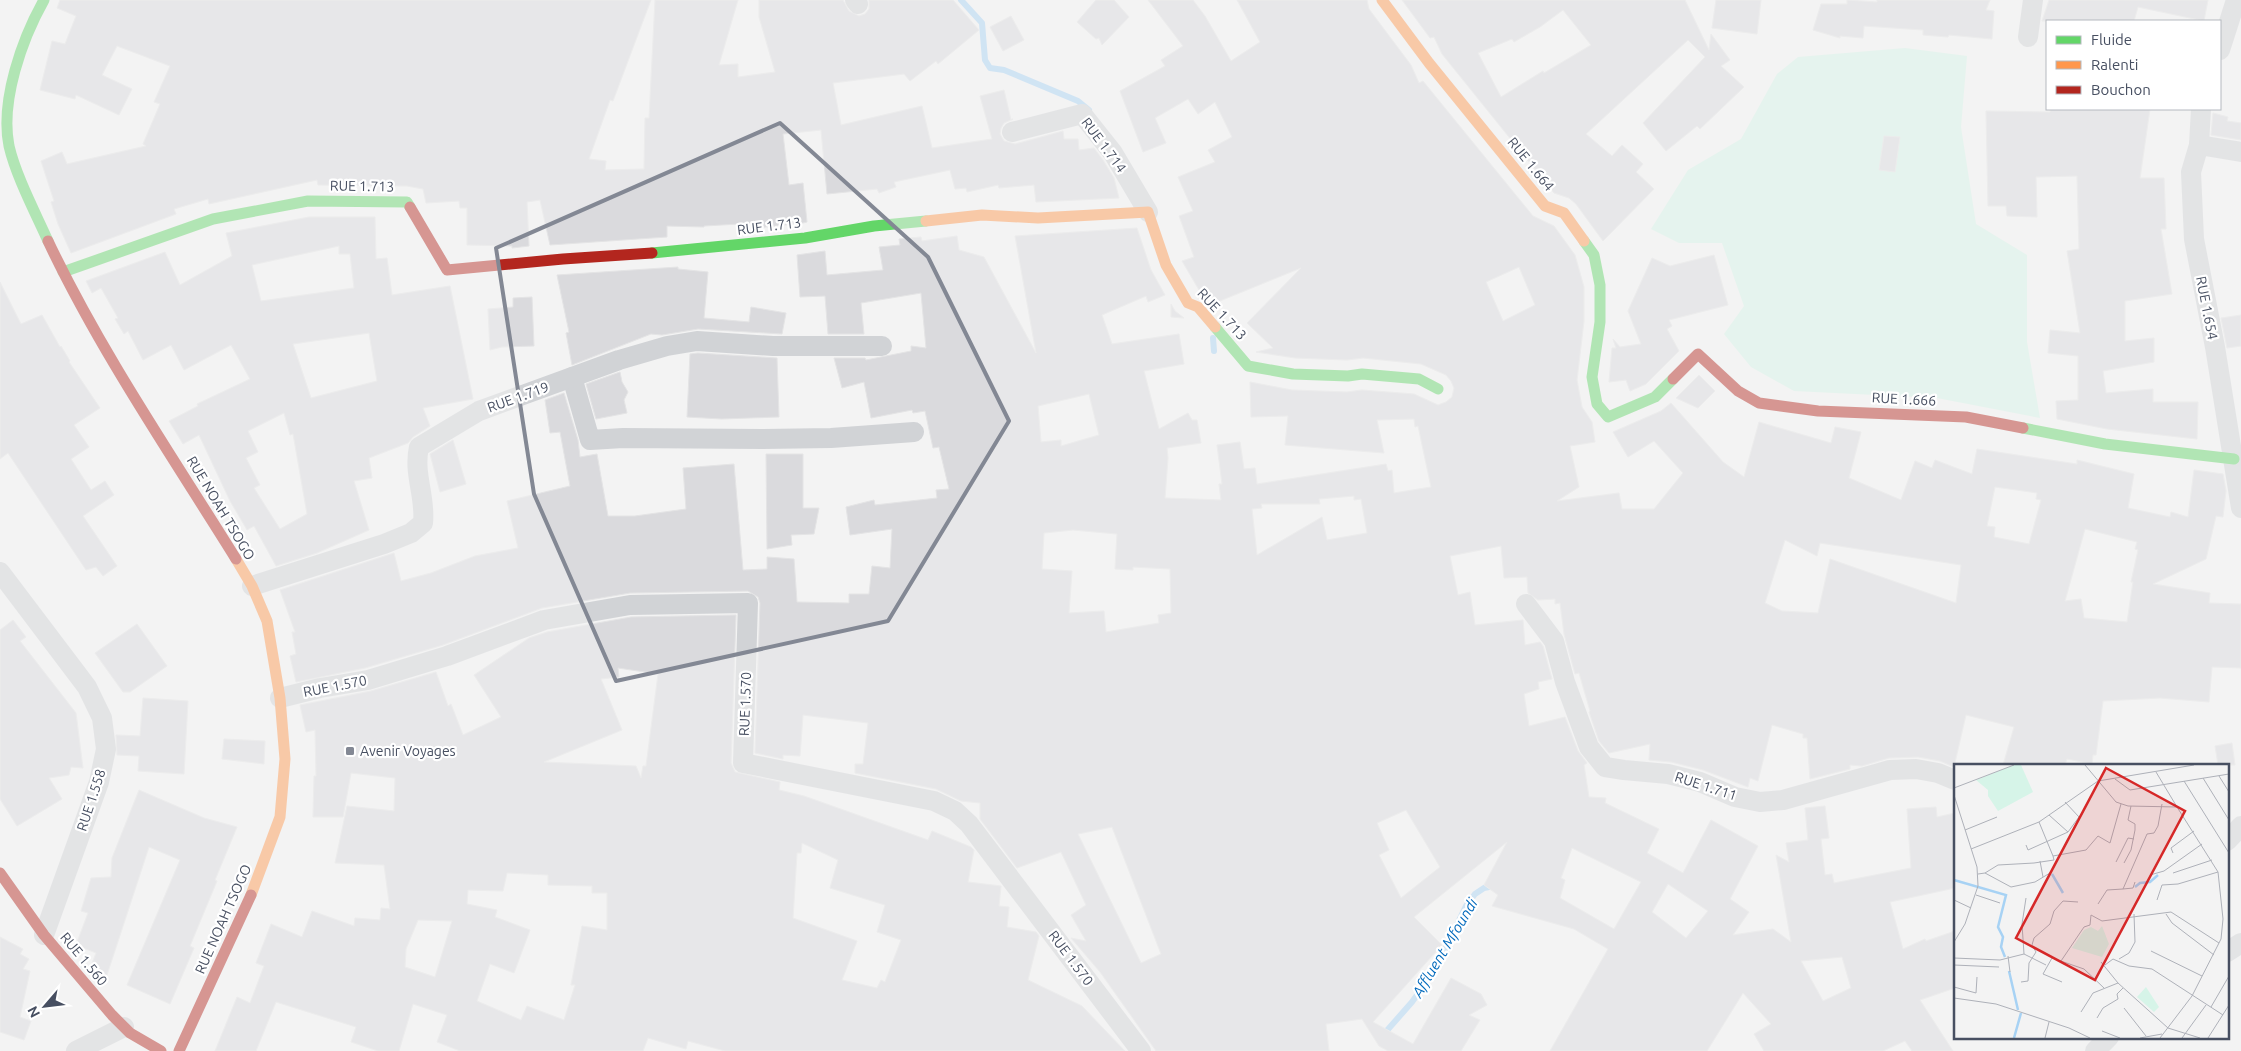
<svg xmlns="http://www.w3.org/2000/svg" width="2241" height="1051" viewBox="0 0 2241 1051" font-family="Ubuntu,sans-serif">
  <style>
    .green { fill: #d6f4e8 }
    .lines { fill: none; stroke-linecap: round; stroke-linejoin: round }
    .stream { stroke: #a7d2f4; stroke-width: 6 }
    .building { fill: #dadadd; stroke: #e4e4e5; fill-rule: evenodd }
    .street { stroke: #d1d3d6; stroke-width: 20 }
    .fast { stroke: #63d668; stroke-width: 11 }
    .slow { stroke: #ff974d; stroke-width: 11 }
    .jam { stroke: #b3261e; stroke-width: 11 }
    .marked { fill: none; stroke: #838894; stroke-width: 4; stroke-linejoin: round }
    .poi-dot { fill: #838894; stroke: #fff; stroke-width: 2 }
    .labels { text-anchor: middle; stroke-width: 4.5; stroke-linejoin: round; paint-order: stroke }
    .street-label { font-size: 14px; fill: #474f61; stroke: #fff }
    .poi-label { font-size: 14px; fill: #474f61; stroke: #fff; text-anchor: start }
    .water-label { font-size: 15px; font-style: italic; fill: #0069bc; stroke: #fff }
    .inset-river { fill: none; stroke: #a7d2f4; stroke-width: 2.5 }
    .inset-road { fill: none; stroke: #aeb1b9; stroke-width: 1 }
    .view { fill: #d62828; fill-opacity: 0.15; stroke: #d62828; stroke-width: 2.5 }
    .inset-edge { fill: none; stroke: #474f61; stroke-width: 2.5 }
  </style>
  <rect width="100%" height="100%" fill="#f3f3f3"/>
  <polygon class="green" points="1905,48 1967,56 1961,127 1976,224 2027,255 2027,342 2040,418 1937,398 1794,391 1751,367 1724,334 1744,306 1722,243 1679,243 1651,229 1688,170 1741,139 1777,74 1798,57"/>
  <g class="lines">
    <g class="stream">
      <polyline points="961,0 982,23 985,60 990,68 1004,70 1078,101 1089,110"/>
      <polyline points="1213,338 1214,351"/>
      <polyline points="1383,1035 1412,1002 1435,970 1466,906 1475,894 1484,888 1494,886"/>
    </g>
  </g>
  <g class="building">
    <polygon points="60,0 651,0 613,101 610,100 589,159 606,161 605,170 644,169 645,118 649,118 655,0 738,0 719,65 738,64 738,77 775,72 759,17 759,0 843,0 849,11 859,16 865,14 869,9 869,0 953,0 979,30 938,64 936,61 910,81 904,74 833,83 841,125 922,106 932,148 992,139 980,96 1004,90 1011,120 1013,119 1004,123 1001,128 1000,134 1004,141 1015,144 1063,131 1064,139 1078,139 1079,150 1094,148 1103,160 1114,178 1119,198 1036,202 1034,185 999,188 998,185 967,192 966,188 955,189 950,170 894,182 896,187 879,193 877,189 827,194 821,130 783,134 789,185 803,183 807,222 803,223 757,228 757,223 704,226 704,227 667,226 667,237 550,245 540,200 527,202 529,246 512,248 512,246 467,245 467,208 460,208 459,201 426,203 423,189 407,186 318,185 317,180 209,204 208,199 174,209 176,214 71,253 58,224 51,202 54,201 41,161 62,152 67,164 146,146 143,144 160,104 154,102 170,66 117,46 102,75 132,89 119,115 76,95 75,99 40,90 52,41 65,44 76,16 57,8"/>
    <polygon points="1096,0 1114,0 1129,17 1102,45 1099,38 1096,39 1077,22"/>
    <path d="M1148,0H1193L1205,16L1231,61L1260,42L1237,0H1367L1369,9L1411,65L1419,83L1423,81L1533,216L1554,226L1575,255L1584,287V321L1577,380L1582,407L1592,422L1595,442L1570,446L1579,487L1557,501L1619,493L1622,509H1654L1683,473L1654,441L1628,457L1613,432L1661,411L1671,403L1723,462L1744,477L1759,422L1831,443L1835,427L1861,432L1849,478L1901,500L1915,461L1932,468L1935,460L1972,474L1977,449L2077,464V460L2134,474L2128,508L2170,517L2171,512L2188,517L2194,470L2223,474L2226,491L2223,517L2216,516L2206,559L2153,584L2210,593L2209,603L2241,604V668L2212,667L2209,702L2160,698L2103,701L2096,755H2093L2092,764L2067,759L2065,765H2003L2014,727L1966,715L1954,767L1940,761L1918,757L1889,758L1862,766L1850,765V769L1810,779L1807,738H1803V734L1772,725L1758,781L1750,778L1748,787L1703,770L1671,762L1649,760L1650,744L1609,753L1599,741L1589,712L1590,711L1579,673L1575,674L1564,634L1560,603L1555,604V599L1538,600L1528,593L1527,577L1504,578L1501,546L1450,556L1458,595L1470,592L1475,625L1523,620L1525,645L1540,642L1543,646L1552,679L1538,682L1539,689L1524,694L1529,726L1565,717L1578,751L1587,763L1584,765L1589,797L1606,798L1605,803L1659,829L1647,853L1683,873L1711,820L1758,846L1730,899L1749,912L1733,935L1773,929L1791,942L1776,855L1789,862L1786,843L1808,840L1805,808L1825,806L1829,838L1821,839L1825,875L1832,874L1834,883L1911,868L1907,809L1936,807L1937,817L1955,813V888L1890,902L1903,949L1925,939L1926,941L1955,931V988L1920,1000L1953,1051H1912L1905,1041L1883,1051H1764L1754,1034L1771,1024L1743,993L1707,1051H1550L1608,949L1574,929L1492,906L1498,895L1484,885L1507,842L1414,917L1442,945L1373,1022L1413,1044L1451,978L1481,994L1487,1005L1469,1015L1480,1020L1461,1051H1388L1379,1046L1362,1019L1326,1024L1329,1051H1156L1100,972L1071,938L1086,941L1071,915L1086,905L1061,852L1017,868L980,819V803L961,801L936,789L855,773V764H863L868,723L803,715L800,756L783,755V759L755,753L760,603L758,597L748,591L630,593L542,608L443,645L365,668L296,682L290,656L296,654L292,632H295L280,590L394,553L401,581L431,573L475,556L518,548L507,501L570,486L560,432L550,433L545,400L564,393L578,440L580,457L597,454L608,516H635L686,509L683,468L734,464L743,570L767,569V557L794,559L797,602L849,603V594H869L872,566L890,568L892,529L850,535L846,507L874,500L875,505L937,498L936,490L949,489L939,447L933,448L925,411L913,413L912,410L871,418L864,382L842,388L834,358H865L866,360L911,351V346L926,348L921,293L861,303L864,334H828L825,296L800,297L797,255L825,251L827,275L883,270L879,247L900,245L899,239L921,237L922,241L957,236L959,250L984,257L1036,353L1015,236L1137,228L1151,270L1165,295L1148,302L1146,296L1102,315L1112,344L1179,334L1184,364L1144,371L1159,429L1188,413L1192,420H1197L1201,443L1167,448L1168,458L1165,498L1221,500L1219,484H1222L1217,445L1240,442L1244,469L1255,468L1257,484L1386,464L1388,471L1392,470L1394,493L1431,487L1418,426L1415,427L1414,419L1377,420L1384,453L1285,445L1288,416L1251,417L1250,382L1292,390L1347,392L1362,390L1414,394L1438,405L1446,402L1452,397L1454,388L1451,381L1446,375L1421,364L1363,358L1347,360L1295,358L1256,352L1273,348L1247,323L1301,268L1215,303L1210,297L1199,290L1182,261L1194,257L1179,216L1193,211L1178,177L1215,162L1208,150L1232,137L1215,102L1198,114L1188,99L1155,118L1166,143L1143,152L1120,91L1165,66L1161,60L1183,46ZM1519,267L1535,305L1503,321L1486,282ZM1089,394L1099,435L1061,446V440L1041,442L1038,406ZM1995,487L2037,493L2036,499L2041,500L2029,544L1994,537L1995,527L1987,526ZM1354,496V500L1361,499L1367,533L1327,540L1322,517L1257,555L1252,509L1262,508L1261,504H1320L1319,499ZM2085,529L2137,542L2135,549L2138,550L2131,582H2133L2127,622L2084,618L2081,599L2065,601ZM1073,530L1117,534L1115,569L1133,570V567L1170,569L1171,613L1158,615L1159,623L1106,632L1104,611L1069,613L1072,571L1042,569L1044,533ZM1785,540L1817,556L1820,543L1961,565L1956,603L1830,559L1818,613L1782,611L1765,603ZM1406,810L1440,867L1401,898L1379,855L1389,850L1377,823ZM1112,827L1161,954L1141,963L1078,834ZM1572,848L1641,882L1614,929L1560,898L1565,880L1561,878ZM1668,884L1708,911L1686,938L1652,912ZM1842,957L1851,988L1823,1001L1801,961Z"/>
    <path d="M1402,0H1685L1709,50L1711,34L1730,60L1721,66L1744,87L1700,129L1697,126L1666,151L1643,123L1705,57L1688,40L1586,134L1612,156L1622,145L1643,164L1636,172L1654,189L1603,241L1576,204L1569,198L1554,193L1442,54L1434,37L1430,38ZM1563,10L1591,45L1544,73L1543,71L1501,97L1478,53L1512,39L1514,42L1540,27Z"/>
    <polygon points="1716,0 1761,0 1757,34 1712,28"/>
    <polygon points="1847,0 1877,2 1877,0 1990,0 1986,10 1994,11 1992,39 1949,35 1948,37 1923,35 1923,30 1864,26 1863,38 1840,36 1840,38 1813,30 1821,4 1847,4"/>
    <polygon points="2049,0 2208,0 2204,21 2138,7 2134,21 2042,21"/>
    <polygon points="1011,16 1024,40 1003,51 990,27"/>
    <polygon points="2050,109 2150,109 2140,178 2164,178 2166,229 2161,229 2172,294 2125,301 2125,341 2154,338 2154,362 2103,371 2106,393 2153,389 2153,402 2198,402 2197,439 2107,429 2057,419 2056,401 2078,400 2078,356 2048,353 2050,330 2080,333 2067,251 2079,249 2077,176 2036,177 2037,217 2007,216 2006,206 1988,206 1986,111 2050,112"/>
    <polygon points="2213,113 2228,117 2227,121 2241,123 2241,140 2211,135"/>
    <polygon points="1884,136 1900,137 1895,172 1879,170"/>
    <path d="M309,217H375L376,259L387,258L392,295L450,286L473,399L423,408L430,426L413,437L408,443L369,458L372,478L354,481L369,530L317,553L276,566L254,526L247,530L230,501L199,435L183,444L169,421L198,406L197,404L250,379L231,345L184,370L171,345L143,360L128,331L124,334L115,319L118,318L101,288L92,293L86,281L165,252L180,285L232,256L226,233ZM339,246V254H350L354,288L261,301L252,265ZM369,333L377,381L311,398L293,344ZM284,413L290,435L293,434L307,514L280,529L254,488L260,485L246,458L258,452L248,431Z"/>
    <polygon points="1714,255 1728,305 1669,320 1672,326 1667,329 1679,351 1646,384 1630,391 1626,380 1609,382 1612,348 1616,348 1613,339 1620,347 1641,344 1628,311 1652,258 1670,266"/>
    <polygon points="678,267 678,269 708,272 704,318 749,322 751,307 786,313 782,334 698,329 662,335 651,334 572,365 566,333 569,332 557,275"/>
    <polygon points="0,282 21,324 42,315 60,347 61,346 70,361 69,362 100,408 74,425 89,447 71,459 91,490 105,481 114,495 83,516 117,566 103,576 96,567 86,570 8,453 0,459"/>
    <polygon points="532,297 534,346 502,347 490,350 488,309 513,307 513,298"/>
    <polygon points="1171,304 1175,311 1184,318 1171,317"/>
    <polygon points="2241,315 2241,346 2227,348 2221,318"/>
    <polygon points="698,353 777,358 779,417 722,419 687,417 690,354"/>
    <polygon points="620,372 622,382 628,392 624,400 627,413 596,419 586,384"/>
    <polygon points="1699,375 1715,391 1698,408 1676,398"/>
    <polygon points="453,440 466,484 440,492 430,454"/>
    <polygon points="766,454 803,454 803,508 819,508 814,534 791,535 792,545 767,549"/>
    <path d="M736,615L731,763L735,772L780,782L779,790L804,796L928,840L932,831L971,847L974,850L968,882L1001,886L999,906L1009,907L1007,927L1036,932L1039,936L1028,980L1082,1006L1125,1051H725L688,1041L686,1049L648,1038L643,1051H460L437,1042L447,1015L413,1004L399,1051H378L351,1042L356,1027L276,1002L256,1051H215L237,997L250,1003L264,966L256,963L271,924L302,937L312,911L354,926L355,918L380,920L381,908L390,909L384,865L335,863L347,806L394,811L395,778L351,773L343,817H313L314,776H316L315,730L306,732L300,705L371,691L436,672L448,706L451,704L463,735L501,717L474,675L529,638L547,632L631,617ZM618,668L658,674L646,766H643L641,778L636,766L544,762L622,730L601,679L619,677ZM802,843L838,860L830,888L885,905L877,932L901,940L885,982L881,980L877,988L842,980L857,941L793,918L797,853H801ZM507,873L548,875V885L592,886V893H607V930L582,926L571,985H575L564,1020L527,1006L521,1020L477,1001L490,964L514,973L530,930L495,917L497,910L467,904L468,890L503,891ZM418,920L452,921L435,977L405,967L406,949Z"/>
    <polygon points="13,620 26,637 20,641 76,713 83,768 71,767 69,775 49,778 62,799 17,826 0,799 0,630"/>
    <polygon points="137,624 167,666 130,692 123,692 95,653"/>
    <polygon points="143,698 188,701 184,774 138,771 139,756 117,755 116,735 140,736"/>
    <polygon points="224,739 265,741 264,764 222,759"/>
    <polygon points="2232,743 2235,765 2218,765 2215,746"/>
    <polygon points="139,790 204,818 237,827 215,880 217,881 190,946 194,948 170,1004 127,985 180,860 149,847 105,981 91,966 96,953 76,945 88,913 81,911 91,878 111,877 112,858"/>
    <polygon points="0,937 23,949 20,954 29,959 23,969 30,971 20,1017 31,1021 24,1040 0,1032"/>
  </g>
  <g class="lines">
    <g class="street">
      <polyline points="855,0 858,4"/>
      <polyline points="2028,37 2033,0"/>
      <polyline points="2220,50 2236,0"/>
      <polyline points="2201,109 2199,145 2191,172 2194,239 2215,347 2241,508"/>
      <polyline points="1012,132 1082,114 1113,153 1148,212"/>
      <polyline points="2199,145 2241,152"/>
      <polyline points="572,377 590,440 623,438 763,439 831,438 914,432"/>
      <polyline points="0,572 87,687 102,718 106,749 99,782 44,935"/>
      <path d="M252,586L384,544L411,533L423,523C426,497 413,474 419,447L479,411L619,360L667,346L697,341L773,346H882"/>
      <polyline points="1526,604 1554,641 1565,682 1589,747 1605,767 1624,770 1668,774 1700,782 1735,797 1760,802 1783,800 1890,770 1916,769 1938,773 1955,780"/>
      <polyline points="280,698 320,688 368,680 447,656 544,620 630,605 748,603 743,763 934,801 955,811 969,824 1141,1051"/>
      <polyline points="2227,841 2241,826"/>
      <polyline points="2227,952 2241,943"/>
      <polyline points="76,1051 124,1027"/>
      <polyline points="2095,1051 2109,1037"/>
    </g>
    <g class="fast">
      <path d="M44,0C22,39 0,101 9,146C16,176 35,212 48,241"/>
      <polyline points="1584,241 1594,255 1600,285 1600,322 1592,377 1597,404 1608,417 1655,397 1673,379"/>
      <polyline points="652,253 805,238 874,226 926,221"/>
      <polyline points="63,272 213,219 308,201 407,202 410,207"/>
      <polyline points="1215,327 1248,366 1293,374 1348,376 1362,374 1419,379 1438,389"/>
      <polyline points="2023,428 2105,444 2234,459"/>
    </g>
    <g class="slow">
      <polyline points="1382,0 1429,63 1545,206 1564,213 1584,241"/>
      <polyline points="926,221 982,215 1038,218 1148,212 1166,265 1188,303 1198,307 1215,327"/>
      <polyline points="236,559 252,586 267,621 280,698 285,759 280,817 251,895"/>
    </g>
    <g class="jam">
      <polyline points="410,207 447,270 563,259 652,253"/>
      <path d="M48,241C100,351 172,456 236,559"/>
      <polyline points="1673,379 1698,354 1738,391 1759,403 1818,411 1966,417 2023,428"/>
      <polyline points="0,873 44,935 112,1015 130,1033 161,1051"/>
      <polyline points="179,1051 251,895"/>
    </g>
  </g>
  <path d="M0 0H2241V1051H0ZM780,123L928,257L1009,421L888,621L616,681L534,494L496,248Z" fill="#f3f3f3" fill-opacity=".55" fill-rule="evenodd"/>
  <path class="marked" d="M780,123L928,257L1009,421L888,621L616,681L534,494L496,248Z"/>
  <rect class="poi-dot" x="345" y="746" width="10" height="10" rx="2.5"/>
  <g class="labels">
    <g class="street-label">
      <text transform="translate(1104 145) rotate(53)" y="5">RUE 1.714</text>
      <text transform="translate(1531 164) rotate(51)" y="5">RUE 1.664</text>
      <text transform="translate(362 186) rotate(1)" y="5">RUE 1.713</text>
      <text transform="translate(769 226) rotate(-7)" y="5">RUE 1.713</text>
      <text transform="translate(2207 308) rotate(79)" y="5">RUE 1.654</text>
      <text transform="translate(1222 314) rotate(47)" y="5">RUE 1.713</text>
      <text transform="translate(518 397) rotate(-20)" y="5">RUE 1.719</text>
      <text transform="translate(1904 399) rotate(3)" y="5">RUE 1.666</text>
      <text transform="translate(221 508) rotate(59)" y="5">RUE NOAH TSOGO</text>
      <text transform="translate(335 686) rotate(-11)" y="5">RUE 1.570</text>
      <text transform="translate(745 704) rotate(-88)" y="5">RUE 1.570</text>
      <text transform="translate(1706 786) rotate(18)" y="5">RUE 1.711</text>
      <text transform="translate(91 800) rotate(-72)" y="5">RUE 1.558</text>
      <text transform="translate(223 919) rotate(-66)" y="5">RUE NOAH TSOGO</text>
      <text transform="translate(1071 958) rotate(53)" y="5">RUE 1.570</text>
      <text transform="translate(84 959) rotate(50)" y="5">RUE 1.560</text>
    </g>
    <g class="poi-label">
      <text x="360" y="756">Avenir Voyages</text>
    </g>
    <g class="water-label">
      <text transform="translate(1445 948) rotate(-59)" y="5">Affluent Mfoundi</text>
    </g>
  </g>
  <g transform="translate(1954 764)">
    <rect width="275" height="275" fill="#f3f3f3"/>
    <path d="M60,1H67L79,28L44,47L34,32V26L22,16ZM148,162L155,180L148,193L118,184L130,166L137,163L144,167ZM192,223L205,243L200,248L183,233Z" fill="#d6f4e8"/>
    <path class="inset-river" d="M98,110L109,129M0,116L52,131L44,163L49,173L47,183L51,193M181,123L186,119L196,118L204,111M55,207L64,246M60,274L67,249"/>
    <path class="inset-road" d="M131,1L162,38L174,42L223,43L264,108L269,155L267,175L238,232L206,274M202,8L223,43M265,12L275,28M249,14L275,56M161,15L176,26L275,10M144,17L240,1M230,17L275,89M0,24L60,1M0,31L23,103L24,122L11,160L0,178M95,51L114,68M85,58L99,92M11,66L43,53M72,81L74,86L114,68L125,53L111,38M17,85L85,58L144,17M219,89L217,84L240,67M86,97L89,113M162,98L174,74L180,75M170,99L177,86L181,66V60L174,56L177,42M31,109L44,101L80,99L100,96L99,92L132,86L144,72L156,79L167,40M219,109L258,96M24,110L31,109L57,123L81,118L96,109M196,111L210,107L248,80M169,125L179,124L181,118M22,131L46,139M0,136L17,144M203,136L208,121L224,120L264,108M144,140L153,126L169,125L193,70L200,69L204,62L208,40M212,150L218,159L260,191M197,187L248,212M70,190L92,201M54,192L56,208M0,194L46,196L70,190L68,160L72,134M165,195L175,189L181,178L180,150M107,197L130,163L136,161L137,151L148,157L217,148L265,179M147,198L164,219L214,264L246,274M0,201L45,203M151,201L159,195L175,202L198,205L269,251M67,218L74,217L75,199L82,188L78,181L80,174L96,160L100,147L109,137L124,138M108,218L89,210L98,194L130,205L150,224M0,223L22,229L23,213M0,234L42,240L115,264L136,274M257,243L275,212M170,244L192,272M127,248L139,229L164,219M143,254L149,244L164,235L163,230L169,224M148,267L166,274M91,274L95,258M186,274L208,270M228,274L252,241M254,274L275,241"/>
    <path class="view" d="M152,4L231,47L141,216L62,174Z"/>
    <rect width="275" height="275" class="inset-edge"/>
  </g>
  <rect x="2046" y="20" width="175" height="90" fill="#ffffff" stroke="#b5b9c0"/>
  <rect x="2056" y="36" width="25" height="8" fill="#63d668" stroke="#b5b9c0"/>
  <text x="2091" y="45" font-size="15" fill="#474f61">Fluide</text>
  <rect x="2056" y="61" width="25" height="8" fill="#ff974d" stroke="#b5b9c0"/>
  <text x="2091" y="70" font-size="15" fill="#474f61">Ralenti</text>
  <rect x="2056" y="86" width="25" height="8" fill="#b3261e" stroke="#b5b9c0"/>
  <text x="2091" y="95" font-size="15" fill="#474f61">Bouchon</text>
  <g transform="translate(45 1006) rotate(242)" stroke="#ffffff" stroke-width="4" paint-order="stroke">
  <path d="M0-4L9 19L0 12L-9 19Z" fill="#474f61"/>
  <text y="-8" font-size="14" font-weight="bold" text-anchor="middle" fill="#474f61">N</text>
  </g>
</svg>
